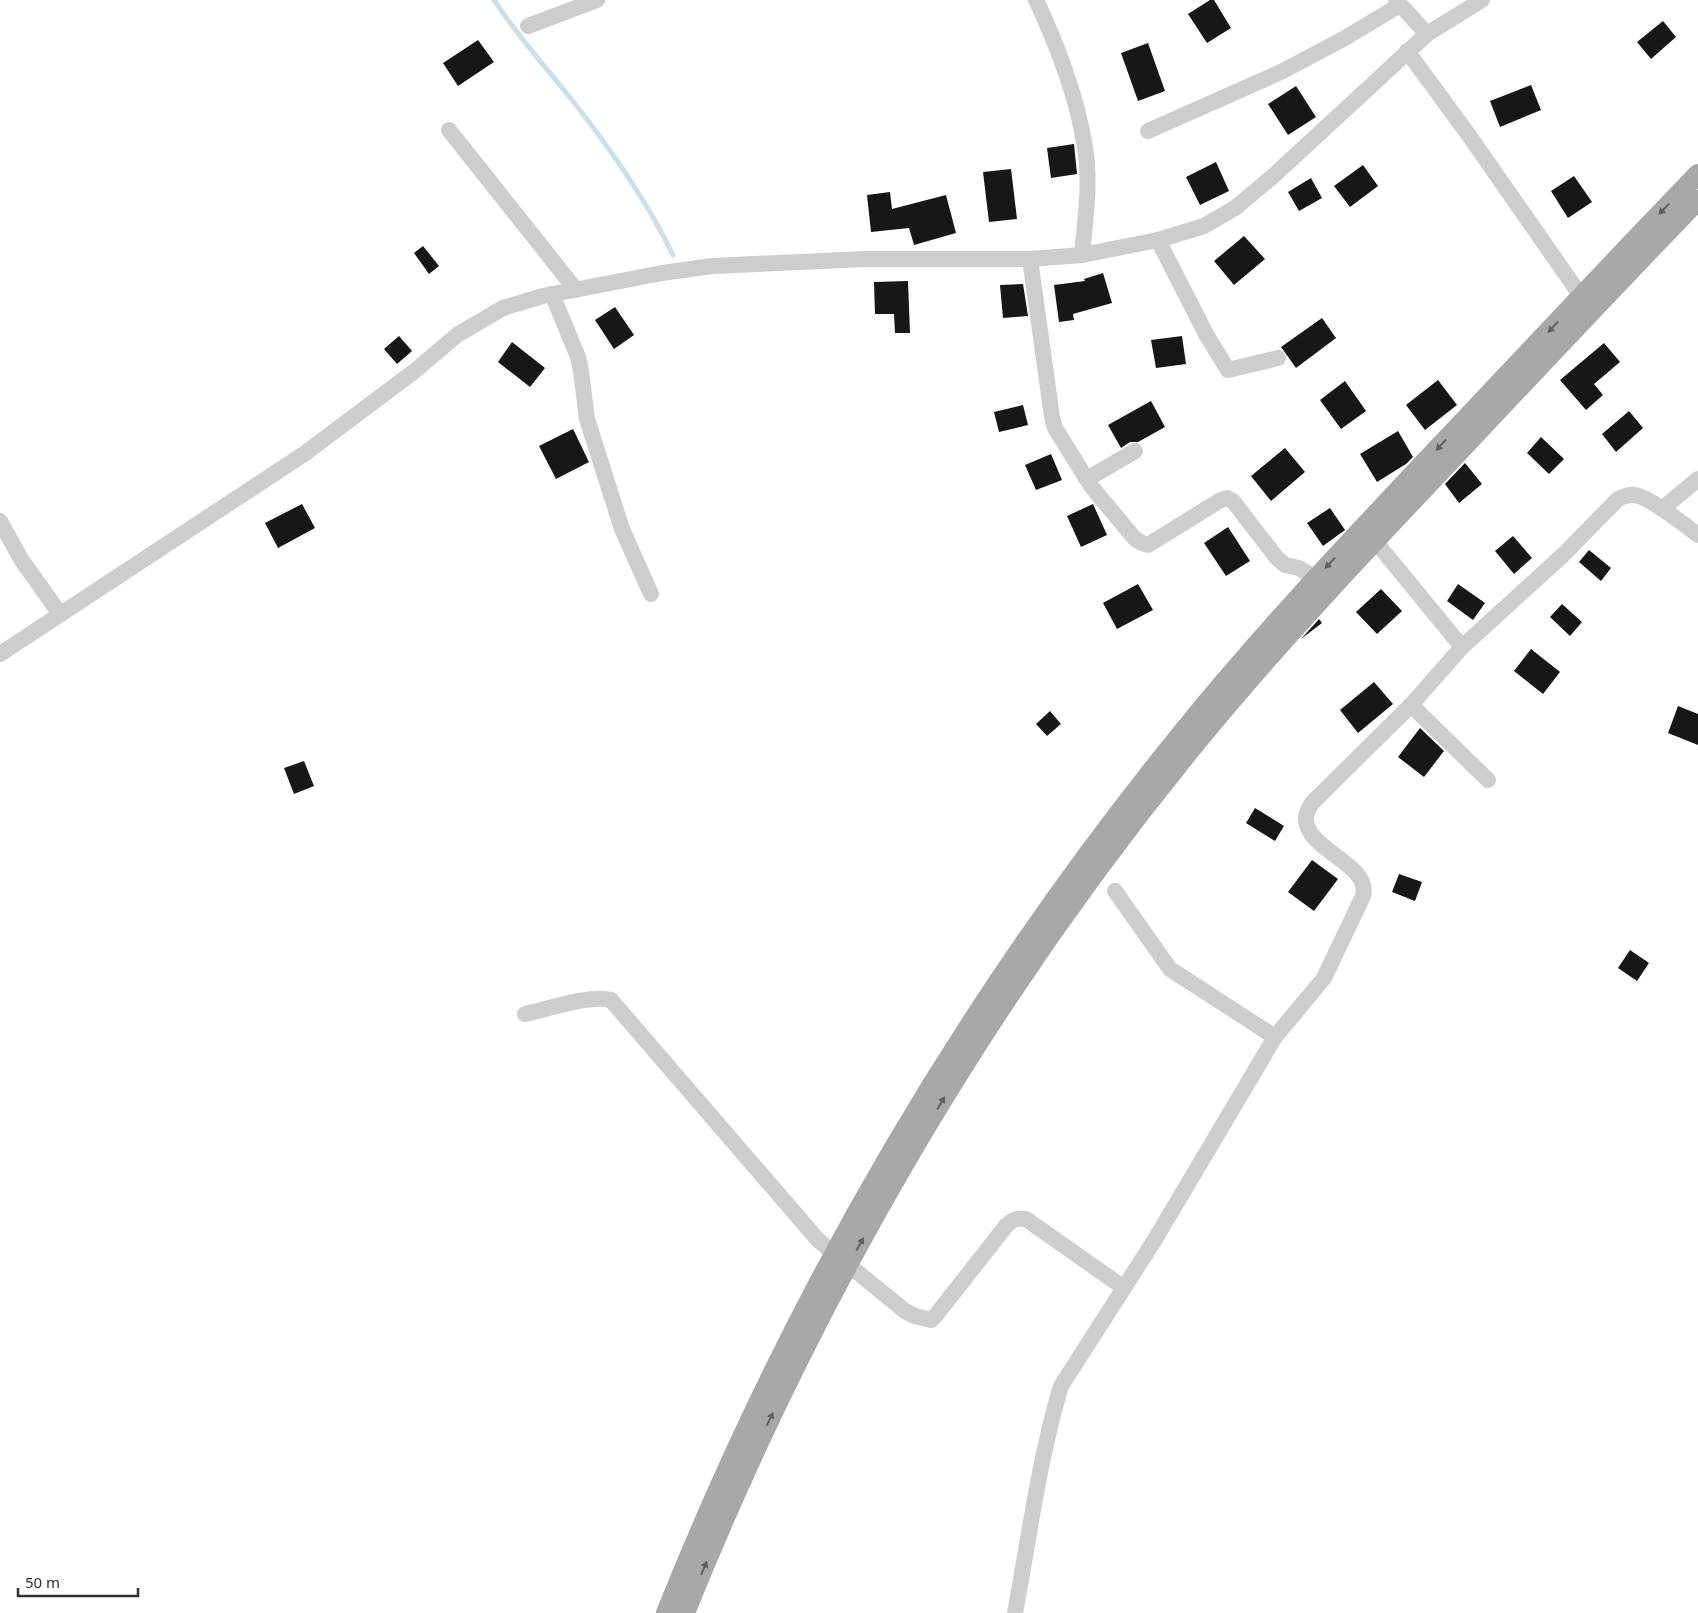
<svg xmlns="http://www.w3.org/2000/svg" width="1698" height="1613" viewBox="0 0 1698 1613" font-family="'Noto Sans',sans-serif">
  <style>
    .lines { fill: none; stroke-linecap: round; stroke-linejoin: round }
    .stream { stroke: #cbdeec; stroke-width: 5 }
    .building { fill: #171717 }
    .minor { stroke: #cdcdcd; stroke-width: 16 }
    .major { stroke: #a8a8a8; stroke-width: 20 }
    .oneway { fill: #606060 }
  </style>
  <rect width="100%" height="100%" fill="#fff"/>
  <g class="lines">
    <path class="stream" d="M494,0C515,32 540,61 564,90C606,142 644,195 673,255"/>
  </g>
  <g class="building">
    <polygon points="1210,0 1214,0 1231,28 1207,43 1188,14"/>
    <polygon points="1663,21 1676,37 1651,59 1637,42"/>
    <polygon points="478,40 494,62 458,86 443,63"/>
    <polygon points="1148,43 1165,91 1138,101 1121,53"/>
    <polygon points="1531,85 1541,110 1500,127 1490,101"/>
    <polygon points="1296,86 1316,117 1288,135 1268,104"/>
    <polygon points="1074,144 1077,174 1051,178 1047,148"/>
    <polygon points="1216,162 1229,191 1200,205 1186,177"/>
    <polygon points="1363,165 1378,186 1350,207 1334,186"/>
    <polygon points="1011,169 1017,219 989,222 983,172"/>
    <polygon points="1574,176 1592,202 1568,218 1551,191"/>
    <polygon points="1311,178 1322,198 1299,211 1288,192"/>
    <polygon points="890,192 892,209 946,195 956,233 914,245 909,228 871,232 867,195"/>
    <polygon points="1244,236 1265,259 1234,285 1214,261"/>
    <polygon points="423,246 439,266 429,274 414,253"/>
    <polygon points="1103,273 1112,303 1073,314 1074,320 1059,322 1054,285 1085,281 1084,279"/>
    <polygon points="908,281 910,333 895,333 894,314 875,314 874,282"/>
    <polygon points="1023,284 1028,316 1003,318 1000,285"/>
    <polygon points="615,307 634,335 614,349 595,320"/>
    <polygon points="1322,318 1336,338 1296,368 1281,347"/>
    <polygon points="399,336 412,351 397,364 384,349"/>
    <polygon points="1182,336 1186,364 1156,368 1151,340"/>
    <polygon points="512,342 545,368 530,387 498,362"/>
    <polygon points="1604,343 1620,362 1594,384 1603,395 1586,410 1560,380"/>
    <polygon points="1438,380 1457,405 1425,430 1406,405"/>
    <polygon points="1345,381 1366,411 1341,429 1320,400"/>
    <polygon points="1151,401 1165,427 1138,442 1130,442 1121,448 1108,425"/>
    <polygon points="1023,405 1028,425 999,432 994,412"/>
    <polygon points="1629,411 1643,428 1616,452 1602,434"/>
    <polygon points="573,429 589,462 556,479 539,446"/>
    <polygon points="1398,431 1413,457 1406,464 1377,482 1360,454"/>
    <polygon points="1541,437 1564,459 1549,474 1527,453"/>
    <polygon points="1285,448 1305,472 1271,501 1251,476"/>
    <polygon points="1051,454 1062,480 1036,490 1025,465"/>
    <polygon points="1465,463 1482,484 1459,503 1445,484"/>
    <polygon points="302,504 315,528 278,548 265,523"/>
    <polygon points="1093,504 1107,535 1081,547 1067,516"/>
    <polygon points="1330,508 1345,530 1323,546 1307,523"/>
    <polygon points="1228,527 1250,561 1226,576 1204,543"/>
    <polygon points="1513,536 1532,558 1514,574 1495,551"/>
    <polygon points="1589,550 1611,568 1601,581 1579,562"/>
    <polygon points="1138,584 1153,610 1117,629 1103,603"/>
    <polygon points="1458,584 1485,603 1473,620 1447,601"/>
    <polygon points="1381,589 1402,611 1377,634 1356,612"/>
    <polygon points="1562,604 1582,622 1570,636 1550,617"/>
    <polygon points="1319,619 1322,623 1301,639"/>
    <polygon points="1531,649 1560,672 1543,694 1514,671"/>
    <polygon points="1374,682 1393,704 1358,733 1340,710"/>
    <polygon points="1678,706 1698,714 1698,745 1668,733"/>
    <polygon points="1050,711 1061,724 1047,736 1036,724"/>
    <polygon points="1420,728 1444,751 1424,777 1398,757"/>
    <polygon points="304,761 314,786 294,794 284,768"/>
    <polygon points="1255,808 1284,826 1275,841 1246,823"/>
    <polygon points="1312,860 1338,879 1314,911 1288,892"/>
    <polygon points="1399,874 1422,882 1415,901 1392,892"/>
    <polygon points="1630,950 1649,963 1637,981 1618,968"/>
  </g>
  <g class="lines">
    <g class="minor">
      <path d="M1036,0C1057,44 1078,100 1085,148C1091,184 1085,220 1082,255"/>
      <polyline points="1396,0 1427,34"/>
      <polyline points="528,26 597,0"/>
      <polyline points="1407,51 1468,134 1581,296"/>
      <polyline points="449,130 576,290"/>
      <polyline points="1148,131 1283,71 1345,38 1400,5"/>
      <polyline points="1158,240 1207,336 1228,370 1278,358"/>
      <polyline points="1030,259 1052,417 1055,428 1091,486 1135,539 1142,543 1148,545 1219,501 1227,498 1233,501 1276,557 1285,565 1299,568 1310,575 1314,580"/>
      <polyline points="552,294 578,357 581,371 587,419 622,529 651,594"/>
      <polyline points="1087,479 1135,451"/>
      <polyline points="1662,509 1698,479"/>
      <polyline points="0,521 21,559 60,614"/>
      <polyline points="1375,541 1462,647"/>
      <polyline points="0,654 304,454 416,370 457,335 503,308 543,296 662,273 712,266 865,259 1030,259 1082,255 1158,240 1204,226 1235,208 1271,178 1427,34 1482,0"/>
      <polyline points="1411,705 1488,780"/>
      <polyline points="1115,891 1170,969 1275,1037"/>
      <path d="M525,1014C545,1010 592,994 611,1000L818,1240L905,1311L915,1316L931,1320L936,1315L1006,1226C1013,1219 1017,1218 1026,1219L1124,1288"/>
      <path d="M1015,1613C1029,1538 1039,1459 1061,1386L1154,1241L1275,1037L1324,978L1363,896C1371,864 1310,852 1306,821C1305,814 1309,808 1312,803L1411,705L1462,647L1563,555L1618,499C1624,497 1628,494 1634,495C1648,496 1685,525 1698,535"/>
    </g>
    <g class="major">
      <path d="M666,1613C793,1296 966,999 1181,734C1262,634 1350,541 1439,447C1525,356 1611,264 1698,174"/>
      <path d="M685,1613C811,1300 982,1004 1196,743C1278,643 1367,549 1456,455C1536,370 1617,284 1698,200"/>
    </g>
  </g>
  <defs><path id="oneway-solid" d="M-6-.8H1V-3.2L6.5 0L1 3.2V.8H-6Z" transform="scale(1.25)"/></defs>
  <g class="oneway">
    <use href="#oneway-solid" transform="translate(1664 209) rotate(134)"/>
    <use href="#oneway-solid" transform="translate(1553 327) rotate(133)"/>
    <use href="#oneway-solid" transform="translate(1441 445) rotate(133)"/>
    <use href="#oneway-solid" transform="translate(1330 563) rotate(133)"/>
    <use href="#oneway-solid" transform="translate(941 1103) rotate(-59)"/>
    <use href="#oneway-solid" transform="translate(860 1244) rotate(-61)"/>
    <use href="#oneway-solid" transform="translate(770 1419) rotate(-65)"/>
    <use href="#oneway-solid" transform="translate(704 1568) rotate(-67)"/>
  </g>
  <path d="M18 1588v8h120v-8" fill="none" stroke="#303030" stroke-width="2.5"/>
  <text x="25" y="1588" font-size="15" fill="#303030" stroke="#ffffff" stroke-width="4" paint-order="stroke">50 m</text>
</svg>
